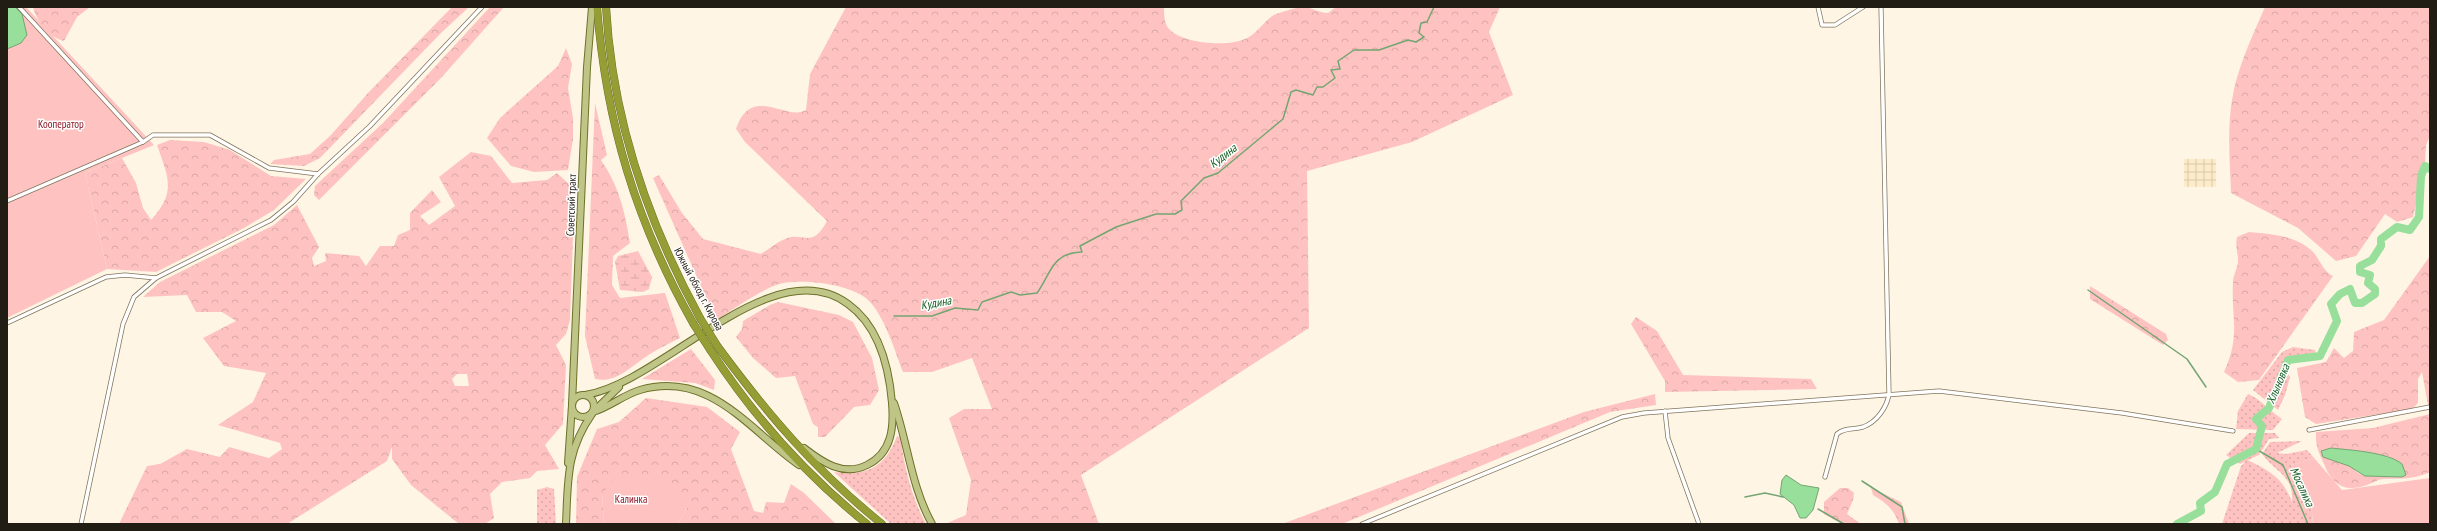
<svg xmlns="http://www.w3.org/2000/svg" width="2437" height="531" viewBox="0 0 2437 531" font-family="'PT Sans Narrow',sans-serif">
  <style>
    .industrial { fill: url(#industrial-grid) }
    .grass { fill: url(#grass-dots) }
    .forest { fill: url(#forest-crowns); fill-rule: evenodd }
    .wetland { fill: url(#wetland-marsh) }
    .garden { fill: #fec3c1 }
    .water { fill: #97df9a; stroke: #74a572 }
    .lines { fill: none; stroke-linecap: round; stroke-linejoin: round }
    .stream { stroke: #74a572; stroke-width: 1.5 }
    .river { stroke: #97df9a; stroke-width: 8 }
    .street-casing { stroke: #81755d; stroke-width: 5 }
    .primary-casing { stroke: #6c7129; stroke-width: 8 }
    .highway-casing { stroke: #6c7129; stroke-width: 8 }
    .street { stroke: #fff; stroke-width: 3.5 }
    .primary { stroke: #bfc586; stroke-width: 6 }
    .highway { stroke: #949e35; stroke-width: 7 }
    .highway-bridge-casing { stroke: #6c7129; stroke-width: 8; stroke-linecap: butt }
    .highway-bridge { stroke: #949e35; stroke-width: 7 }
    .labels { text-anchor: middle; stroke-width: 3; stroke-linejoin: round; paint-order: stroke }
    .park-label { font-size: 11px; fill: #8a1524; stroke: #fff }
    .street-label { font-size: 11px; fill: #221d14; stroke: #fff }
    .water-label { font-size: 12px; font-style: italic; fill: #125e1f; stroke: #fff }
  </style>
  <defs>
    <pattern id="industrial-grid" width="8" height="8" patternUnits="userSpaceOnUse"><rect width="8" height="8" fill="#fdebc9"/><path d="M0 4h8M4 0v8" fill="none" stroke="#d9c9ac"/></pattern>
    <pattern id="grass-dots" width="8" height="8" patternUnits="userSpaceOnUse"><rect width="8" height="8" fill="#fec3c1"/><path d="M2 2h.1M6 6h.1" fill="none" stroke="#d9a7a5" stroke-width="1.8" stroke-linecap="round"/></pattern>
    <pattern id="forest-crowns" width="20" height="18" patternUnits="userSpaceOnUse"><rect width="20" height="18" fill="#fec3c1"/><path d="M2 6a3 3 0 1 1 6 0M12 15a3 3 0 1 1 6 0" fill="none" stroke="#d9a7a5"/></pattern>
    <pattern id="wetland-marsh" width="20" height="14" patternUnits="userSpaceOnUse"><rect width="20" height="14" fill="#fec3c1"/><path d="M1 5h8M5 5V1M11 12h8M15 12V8" fill="none" stroke="#d9a7a5"/></pattern>
  </defs>
  <rect width="100%" height="100%" fill="#fef5e5"/>
  <rect class="industrial" x="2184" y="159" width="32" height="28"/>
  <g class="grass">
    <polygon points="2293,347 2315,350 2317,358 2291,363 2286,371 2290,377 2285,395 2278,410 2253,390 2282,352"/>
    <path d="M2248,394C2259,398 2271,412 2282,419L2273,430L2236,429L2238,411Z"/>
    <path d="M2249,433H2275L2279,438L2269,439L2259,455L2248,460C2271,472 2282,477 2292,502C2294,475 2276,473 2262,454L2270,442L2302,441L2277,453L2286,454L2307,450L2314,458L2291,465L2310,492L2313,524H2222L2241,466L2246,461L2240,464L2226,455Z"/>
    <path d="M897,436L900,437C905,468 911,496 926,524H891L834,472C867,476 885,468 897,436Z"/>
    <polygon points="547,487 554,489 556,524 537,524 537,490"/>
  </g>
  <g class="forest">
    <path d="M33,7H90L77,17L64,41C50,38 36,21 33,7Z"/>
    <polygon points="452,7 469,7 441,33 320,158 304,166 270,164 274,160 310,154 331,135 368,93"/>
    <polygon points="490,7 504,7 441,78 319,200 314,195 315,186 383,123"/>
    <path d="M846,7H1164C1164,14 1164,25 1170,30C1185,44 1231,48 1249,37C1258,32 1265,20 1274,15C1281,12 1297,7 1304,7C1312,8 1320,13 1328,13L1336,7H1500L1489,32L1513,95L1412,142L1307,171L1309,328L1081,475L1099,524H945L966,515L971,480L949,418L964,409H992L972,358L932,372H903C895,351 886,321 871,303C856,284 802,278 779,284C764,288 731,311 716,320L653,178L659,175L682,213L703,239L761,254C769,249 777,242 785,239C803,231 812,250 827,221L745,142L736,129C751,83 787,122 806,110L810,74Z"/>
    <path d="M2265,7H2430V136L2426,145L2425,163L2413,217L2397,222L2385,214L2356,256L2336,261L2298,228L2231,193C2230,162 2227,131 2232,100C2237,68 2252,37 2265,7Z"/>
    <polygon points="566,48 572,64 568,88 573,118 573,139 568,170 534,172 511,166 487,138 500,118 558,66"/>
    <path d="M595,103L607,155L601,160C619,186 625,212 630,243L613,256L612,285L620,298L665,293L680,338C670,343 659,348 650,354C632,365 617,384 595,379L585,336Z"/>
    <path d="M170,140L204,142L230,150L271,176L306,179L274,210L244,228L156,272L107,269L85,173L122,158L136,183L143,208L151,220C177,192 168,177 157,145Z"/>
    <path d="M471,152L491,156L512,183L547,180L557,173L570,185L573,220L566,223L573,237L570,320L566,334L556,345L566,365L563,424L545,445L559,469L537,471L530,478L502,482L490,494L494,518L485,524H459L411,485L392,459V447L387,461L287,524H119L147,466L160,464L187,449L220,457L229,447L269,458L282,449L280,443L218,425L253,402L266,373L224,366L203,338L236,321L222,312H196L187,295L143,297L160,282L274,225L297,205L319,247L312,258L314,266L326,261L325,253L359,256L366,266L380,246H394L398,235L410,230V213L432,190L441,202L420,216L429,225L455,206L439,177ZM457,374H467L469,386H455L452,379Z"/>
    <path d="M2249,232C2270,234 2294,235 2311,250C2320,258 2322,271 2333,276L2259,380L2238,382L2224,372C2241,335 2231,319 2233,282C2233,275 2238,268 2238,261C2238,252 2235,247 2237,237Z"/>
    <polygon points="2430,256 2430,406 2428,405 2422,372 2418,379 2418,403 2412,409 2316,424 2305,417 2297,368 2326,362 2334,348 2344,358 2353,351 2354,332 2384,320"/>
    <polygon points="2090,286 2166,334 2168,340 2163,345 2090,299"/>
    <polygon points="778,302 839,315 853,322 872,358 879,390 870,405 854,407 825,437 818,437 818,427 813,424 795,376 776,378 753,358 736,337 742,329 743,321 770,305"/>
    <polygon points="1636,317 1657,331 1683,375 1811,379 1817,389 1665,392 1665,381 1631,324"/>
    <polygon points="691,349 715,380 714,390 695,383 642,379"/>
    <polygon points="1655,394 1656,405 1610,412 1342,524 1282,524 1584,412"/>
    <polygon points="646,398 707,407 740,432 731,449 754,511 763,513 766,502 784,503 791,484 804,493 836,524 678,524 688,506 602,494 604,524 576,524 577,477 597,429 619,422"/>
    <path d="M2430,414V472C2414,480 2399,478 2382,479C2377,480 2372,483 2367,485C2345,493 2332,485 2324,464C2319,453 2315,445 2316,432L2373,428ZM2344,449L2390,457L2402,477C2371,473 2356,487 2344,449Z"/>
    <polygon points="1840,488 1848,488 1854,493 1853,500 1847,514 1861,524 1842,524 1824,514 1824,502"/>
    <path d="M1871,488L1901,502L1909,524H1899C1894,509 1886,503 1873,495Z"/>
  </g>
  <polygon class="wetland" points="638,251 652,277 649,289 643,292 620,290 615,262 618,256"/>
  <g class="garden">
    <polygon points="7,7 26,7 154,145 85,173 107,269 7,318"/>
    <polygon points="2314,458 2342,490 2430,478 2430,524 2313,524 2310,492 2291,465"/>
    <polygon points="619,473 665,479 688,506 678,524 604,524 602,494"/>
  </g>
  <g class="water">
    <polygon points="7,7 15,7 22,14 27,35 21,43 7,49"/>
    <path d="M2331,448C2349,450 2388,452 2402,464L2406,475L2402,477L2365,476L2349,466L2323,457L2321,451Z"/>
    <polygon points="1786,475 1801,485 1819,488 1813,510 1806,518 1800,518 1794,505 1780,494 1782,480"/>
  </g>
  <g class="lines">
    <g class="stream">
      <polyline points="2088,290 2187,359 2206,387"/>
      <path d="M894,316H932L955,308L978,310L982,302L1011,292L1020,295L1037,293C1051,274 1051,253 1082,252L1080,246L1116,227L1156,214H1175L1182,210L1181,201L1204,178L1218,173L1283,119L1291,92L1296,90L1313,95L1317,87H1323L1335,78L1331,70L1340,69L1338,61L1354,50H1379L1408,40L1416,42L1424,37L1419,33L1421,23L1427,22L1434,7"/>
      <polyline points="2256,449 2283,465 2308,524"/>
      <polyline points="1862,481 1902,507 1905,524"/>
      <polyline points="1745,497 1765,493 1783,497"/>
      <polyline points="1818,509 1844,524"/>
    </g>
    <polyline class="river" points="2177,524 2201,511 2200,503 2215,492 2227,464 2256,449 2262,426 2256,419 2269,408 2288,360 2320,356 2337,321 2331,304 2340,294 2350,289 2355,303 2362,303 2375,294 2375,289 2368,283 2370,275 2360,272 2360,266 2372,260 2381,246 2381,239 2397,227 2410,230 2419,217 2421,176 2425,166 2430,169"/>
    <defs>
      <g id="street">
        <polyline points="19,7 143,142"/>
        <polyline points="1818,7 1822,25 1835,25 1863,7"/>
        <polyline points="7,201 143,142 153,135 210,135 269,168 318,174"/>
        <polyline points="7,323 106,277 125,275 156,278"/>
        <polyline points="1665,411 1668,438 1699,524"/>
        <polyline points="2309,430 2430,407"/>
        <path d="M1825,477L1837,434C1845,427 1853,430 1863,427C1877,422 1887,407 1889,394L1881,7"/>
        <polyline points="81,524 123,324 134,297 156,278 271,220 293,202 318,174 370,126 482,7"/>
        <polyline points="1362,524 1622,417 1644,413 1939,391 2122,413 2233,431"/>
      </g>
      <g id="primary">
        <path d="M585,395C663,383 772,248 848,304C879,326 889,367 892,403C894,427 892,453 867,465C843,477 822,462 804,448"/>
        <circle cx="583" cy="406" r="11"/>
        <path d="M894,403C908,444 911,486 932,524"/>
        <polyline points="572,404 587,67 592,7"/>
        <polyline points="594,411 619,387"/>
        <path d="M593,412C610,407 623,395 640,390C710,370 749,430 799,465"/>
        <polyline points="568,463 572,405"/>
        <path d="M566,524C568,481 566,451 592,414"/>
      </g>
      <g id="highway">
        <path d="M597,7C606,123 636,222 693,323"/>
        <path d="M606,7C612,117 647,221 700,318"/>
        <path d="M718,347C769,416 815,470 882,524"/>
        <path d="M711,351C754,417 806,475 867,524"/>
      </g>
    </defs>
    <use href="#street" class="street-casing"/>
    <use href="#primary" class="primary-casing"/>
    <use href="#highway" class="highway-casing"/>
    <use href="#street" class="street"/>
    <use href="#primary" class="primary"/>
    <use href="#highway" class="highway"/>
    <defs>
      <g id="highway-bridge">
        <polyline points="700,318 718,347"/>
        <polyline points="693,323 711,351"/>
      </g>
    </defs>
    <use href="#highway-bridge" class="highway-bridge-casing"/>
    <use href="#highway-bridge" class="highway-bridge"/>
  </g>
  <g class="labels">
    <g class="park-label">
      <text x="61" y="128">Кооператор</text>
      <text x="631" y="503">Калинка</text>
    </g>
    <g class="street-label">
      <text transform="translate(571 205) rotate(-88)" y="4">Советский тракт</text>
      <text transform="translate(699 289) rotate(62)" y="4">Южный обход г. Кирова</text>
    </g>
    <g class="water-label">
      <text transform="translate(1223 156) rotate(-37)" y="4">Кудина</text>
      <text transform="translate(936 303) rotate(-10)" y="4">Кудина</text>
      <text transform="translate(2278 384) rotate(-67)" y="4">Хлыновка</text>
      <text transform="translate(2302 487) rotate(66)" y="4">Мосалиха</text>
    </g>
  </g>
  <rect width="2437" height="531" fill="none" stroke="#221d14" stroke-width="16"/>
</svg>
